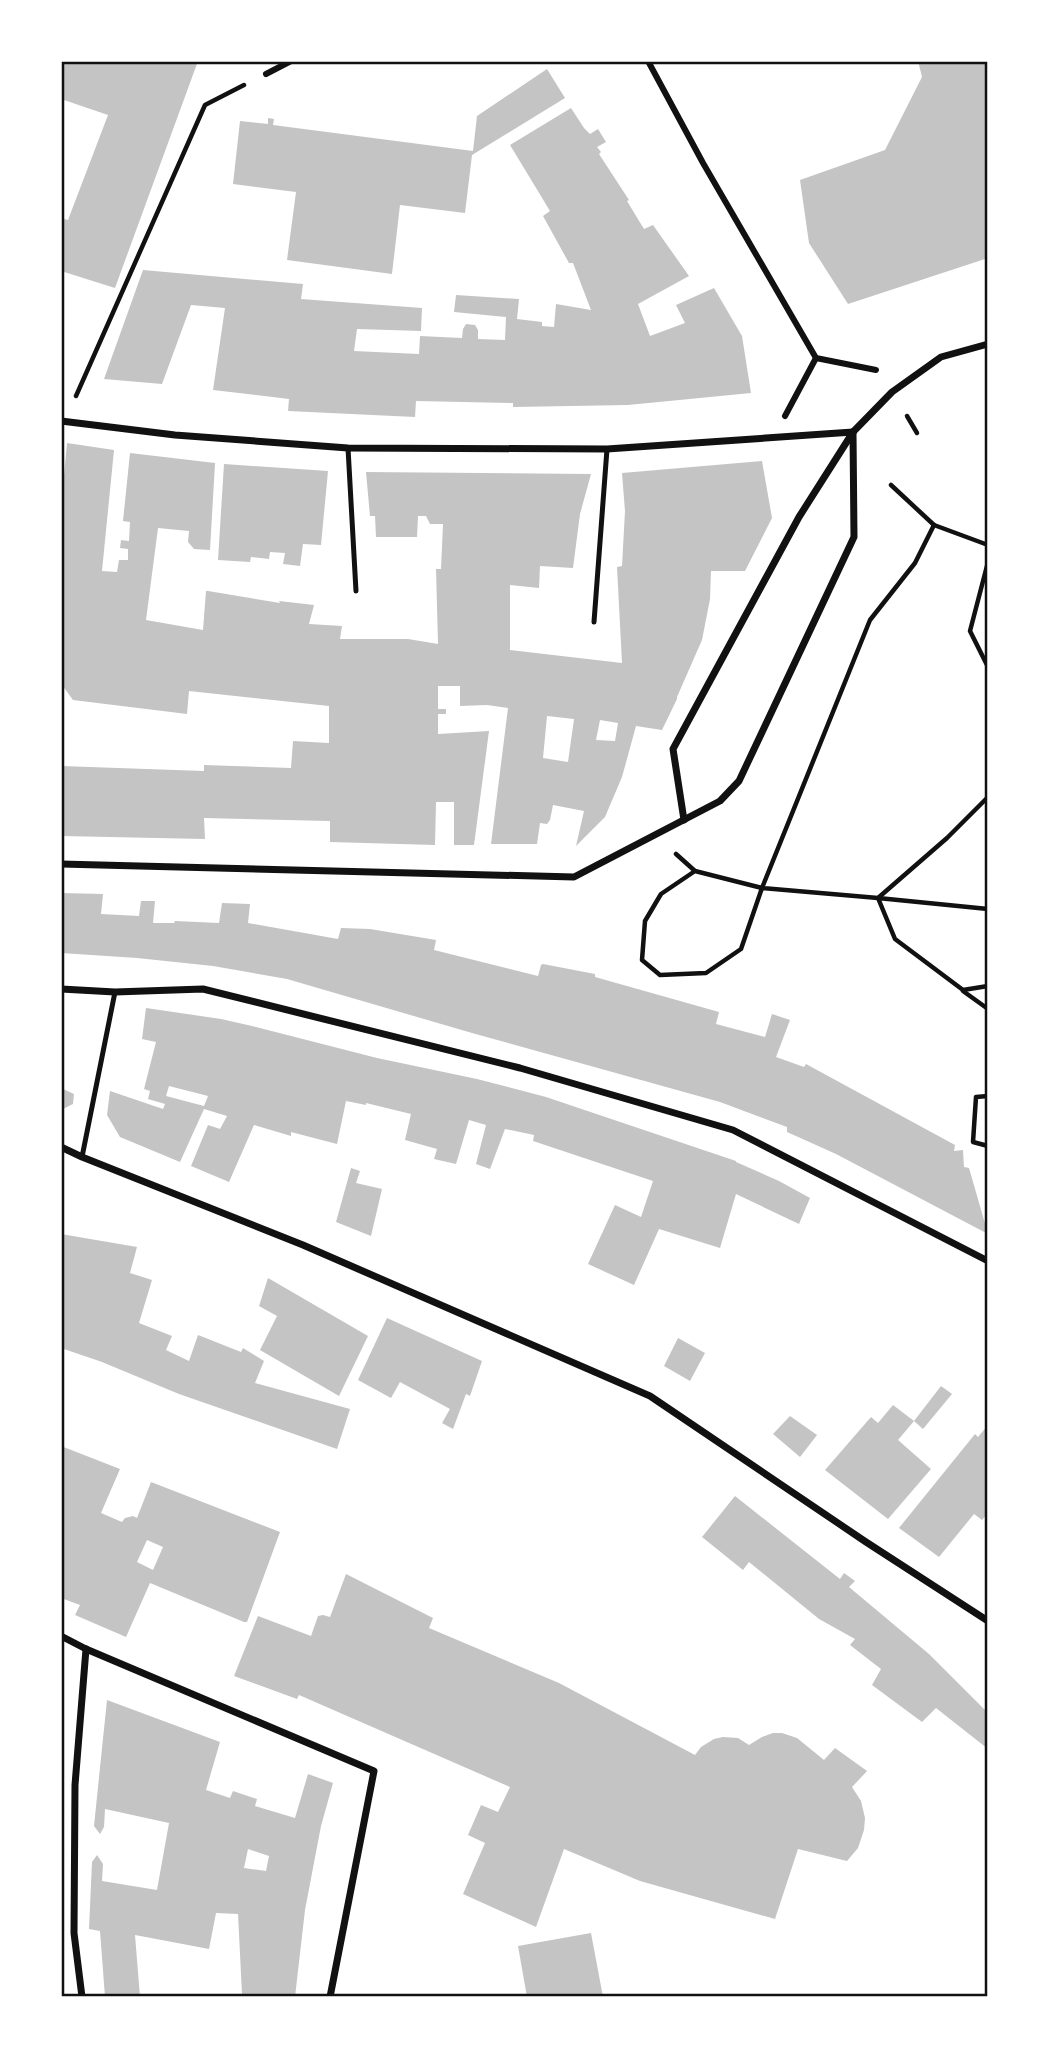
<svg xmlns="http://www.w3.org/2000/svg" width="1049" height="2058" viewBox="0 0 1049 2058" font-family="'Sofia Sans Condensed',sans-serif">
  <style>
    .building { fill: #c4c4c4; fill-rule: evenodd }
    .lines { fill: none; stroke-linecap: round; stroke-linejoin: round }
    .path { stroke: #111; stroke-width: 4.5 }
    .service { stroke: #111; stroke-width: 5 }
    .pedestrian { stroke: #111; stroke-width: 6 }
    .minor { stroke: #111; stroke-width: 7 }
    .neatline { fill: none; stroke: #111; stroke-width: 2.5 }
  </style>
  <rect width="100%" height="100%" fill="#fff"/>
  <g class="building">
    <polygon points="61,61 198,61 115,288 61,271 61,218 68,220 108,115 61,99"/>
    <polygon points="918,61 988,61 988,142 986,142 988,258 848,304 809,243 800,180 885,150 922,77"/>
    <polygon points="547,69 565,98 472,155 465,213 400,205 392,274 287,260 296,192 233,184 240,121 268,124 268,118 274,119 273,125 473,151 477,116"/>
    <polygon points="571,108 584,128 590,134 598,129 606,142 597,147 601,152 599,154 629,200 627,201 644,229 653,225 689,276 638,304 650,336 685,323 676,305 714,288 742,336 751,393 628,405 513,407 513,403 416,401 415,417 288,411 289,399 213,390 225,308 191,305 162,384 104,379 143,270 303,284 301,299 422,308 421,331 357,329 354,351 419,354 420,336 462,338 463,329 466,324 475,325 478,330 478,339 505,340 506,317 454,312 456,295 519,299 517,319 542,322 542,326 554,327 556,304 591,310 573,263 569,263 543,216 550,211 510,145"/>
    <path d="M67,443L114,450L102,571L117,572L119,560H128V549L120,548L121,540L129,541L130,522L123,521L130,453L215,463L210,550L194,549L188,542L189,531L158,528L146,620L203,630L206,591H208L280,603L279,601L314,605L309,624L342,626L340,639H408L438,644L436,569H441L443,524H430L426,516H418L417,537H376L375,516H370L366,472L591,474L580,514L573,568L540,566L539,588L510,585V650L622,663L617,567L622,566L625,511L622,473L762,461L772,518L745,571H711L710,599L702,640L677,697V699L662,730L636,726L622,777L605,817L576,846L584,811L553,805L550,820L547,824L540,823L537,844H491L508,708L487,705L460,706V686H438V709H446V714H438V734L489,731L474,845H454V802H436L435,845L330,842V821L204,818L205,839L61,836V766L204,771V765L291,768L293,741L329,743V706L189,691L187,714L73,700L62,685L64,675H61V508ZM547,716L574,719L568,762L543,758ZM600,720L618,723L615,741L596,740Z"/>
    <polygon points="224,464 328,471 321,545 303,544 300,566 283,564 285,553 270,552 269,559 251,557 250,562 218,560"/>
    <polygon points="61,893 103,894 101,914 139,916 141,901 155,901 153,923 174,923 175,921 219,923 222,903 250,904 248,923 338,939 341,928 370,929 436,940 434,950 538,976 541,965 543,964 595,974 595,977 719,1012 716,1024 765,1037 772,1014 790,1020 776,1057 804,1067 806,1064 955,1145 954,1151 963,1150 964,1167 969,1168 988,1234 836,1154 787,1132 787,1127 720,1102 472,1033 287,979 213,966 137,958 61,953"/>
    <path d="M146,1008L221,1019L252,1026L377,1058L477,1079L546,1097L736,1161V1162L779,1181L810,1198L799,1224L736,1194L720,1248L659,1229L634,1285L588,1264L615,1205L641,1217L653,1181L533,1141L534,1135L505,1129L490,1169L476,1164L486,1125L469,1120L456,1164L434,1159L437,1149L405,1140L411,1114L366,1103V1105L346,1101L337,1144L291,1132V1136L254,1125L229,1182L191,1166L208,1125L220,1129L227,1116L204,1109L180,1162L120,1137L107,1115L110,1091L163,1109L165,1104L148,1099L150,1091L144,1089L156,1042L142,1039ZM169,1086L208,1096L204,1106L166,1096Z"/>
    <polygon points="61,1088 74,1094 73,1104 61,1110"/>
    <polygon points="351,1168 360,1171 356,1183 382,1189 371,1236 336,1222"/>
    <polygon points="61,1234 137,1247 130,1273 152,1280 139,1323 172,1336 166,1350 189,1361 198,1335 241,1352 243,1348 264,1361 255,1383 350,1409 337,1449 179,1394 102,1362 61,1348"/>
    <polygon points="268,1278 368,1336 339,1396 260,1350 277,1316 259,1306"/>
    <polygon points="387,1318 482,1361 470,1396 466,1394 453,1429 442,1423 450,1409 400,1382 391,1398 358,1380"/>
    <polygon points="678,1338 705,1353 690,1381 664,1366"/>
    <polygon points="941,1386 952,1394 923,1429 914,1421"/>
    <polygon points="893,1405 914,1421 898,1440 931,1469 888,1519 825,1470 871,1417 878,1423"/>
    <polygon points="790,1416 817,1435 800,1457 773,1434"/>
    <polygon points="988,1425 988,1513 982,1520 974,1514 939,1557 899,1528 975,1434 978,1437"/>
    <path d="M61,1446L120,1469L101,1513L122,1522L125,1518L133,1516L137,1518L151,1482L280,1532L247,1622H244L150,1583L126,1637L75,1615L80,1605L61,1598ZM147,1540L163,1547L153,1570L137,1562Z"/>
    <polygon points="735,1496 840,1579 844,1573 855,1581 849,1587 929,1654 988,1713 988,1749 936,1708 922,1722 872,1685 881,1669 850,1645 855,1639 819,1619 749,1562 743,1570 702,1537"/>
    <polygon points="346,1574 433,1618 429,1628 559,1683 695,1755 701,1747 714,1739 723,1737 738,1738 749,1745 762,1737 773,1733 782,1733 797,1738 824,1760 835,1748 867,1771 852,1787 861,1801 865,1818 864,1830 858,1848 847,1861 798,1849 775,1919 640,1881 564,1849 536,1927 463,1894 485,1843 468,1835 481,1805 498,1812 510,1787 299,1695 297,1699 234,1676 258,1616 311,1636 318,1616 323,1615 330,1617"/>
    <path d="M107,1700L220,1742L206,1790L230,1798L233,1791L257,1799L255,1806L295,1818L308,1774L333,1783L321,1826L305,1910L295,1997H211V1994H242L238,1914L216,1913L209,1949L135,1935L140,1997H105L100,1931L89,1929L92,1862L97,1855L103,1864L102,1881L157,1890L169,1823L105,1809L104,1827L100,1834L94,1826ZM248,1849L269,1856L266,1871L244,1868Z"/>
    <polygon points="591,1933 603,1997 527,1997 518,1946"/>
  </g>
  <g class="lines">
    <g class="path">
      <polyline points="76,396 205,105 244,85"/>
      <polyline points="907,416 917,433"/>
      <polyline points="891,485 934,525"/>
      <polyline points="988,545 934,525 915,563 870,620 762,888 878,898 947,838 988,797"/>
      <polyline points="988,562 970,631 988,667"/>
      <polyline points="676,854 695,871 762,888 741,949 706,973 660,975 642,960 645,921 661,894 695,871"/>
      <polyline points="988,909 878,898 895,939 963,990 988,986"/>
      <polyline points="963,991 988,1009"/>
      <polyline points="988,1096 976,1097 973,1142 988,1146"/>
    </g>
    <g class="service">
      <polyline points="348,448 356,591"/>
      <polyline points="594,622 607,449"/>
      <polyline points="82,1157 115,992"/>
    </g>
    <g class="pedestrian">
      <polyline points="648,61 703,163 816,358 876,370"/>
      <polyline points="266,74 291,61"/>
      <polyline points="785,416 816,358"/>
    </g>
    <g class="minor">
      <polyline points="61,421 175,435 348,448 607,449 853,432"/>
      <polyline points="684,820 673,749 799,517 853,432 892,392 941,357 988,344"/>
      <polyline points="61,864 574,877 720,801 739,781 854,537 853,432"/>
      <polyline points="61,989 115,992 203,989 520,1068 733,1130 988,1261"/>
      <polyline points="61,1147 82,1157 303,1245 650,1396 866,1542 988,1621"/>
      <polyline points="61,1636 86,1649 374,1771 330,1997"/>
      <polyline points="82,1997 74,1933 75,1785 86,1649"/>
    </g>
  </g>
  <rect width="1049" height="2058" fill="none" stroke="#ffffff" stroke-width="126"/>
  <rect x="63" y="63" width="923" height="1932" class="neatline"/>
</svg>
